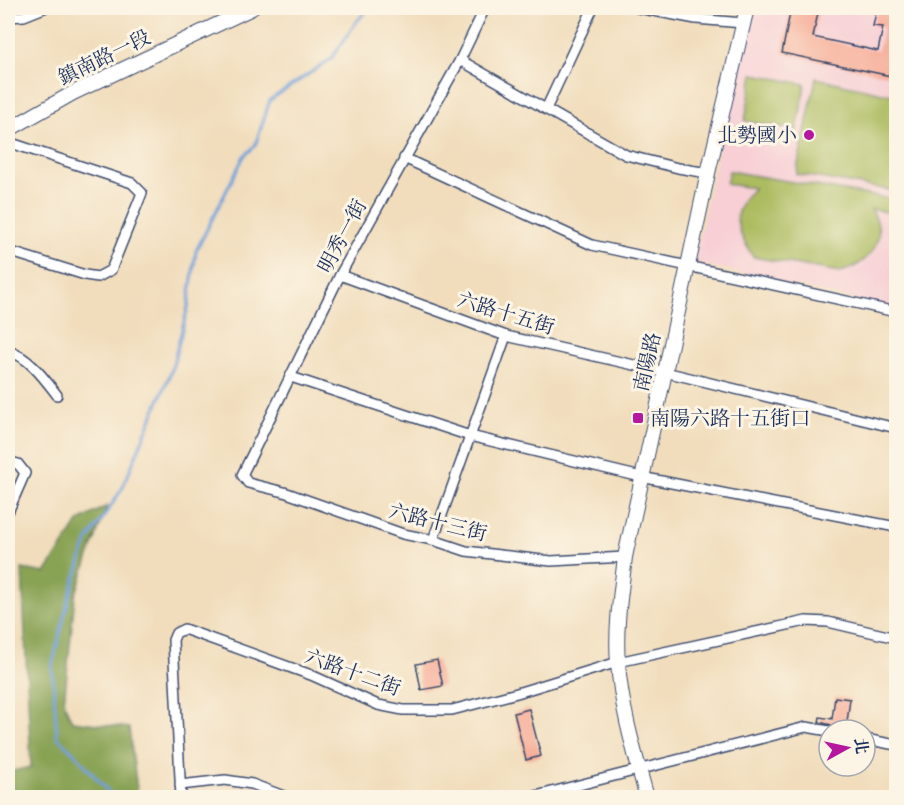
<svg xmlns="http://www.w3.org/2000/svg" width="904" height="805" viewBox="0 0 904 805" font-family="'IM FELL French Canon','Noto Serif TC',serif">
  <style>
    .built { fill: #f7cfd5 }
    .green { fill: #acbb5e; stroke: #64755e; stroke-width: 1.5 }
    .forest { fill: #89a355; stroke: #52695a; stroke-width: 1.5 }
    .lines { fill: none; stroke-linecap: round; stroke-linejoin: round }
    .stream { stroke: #719fda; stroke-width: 3 }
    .building { fill: #f6a792 }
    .street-casing { stroke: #3b496c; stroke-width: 12 }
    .secondary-casing { stroke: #3b496c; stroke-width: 16 }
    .street { stroke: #fff; stroke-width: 9 }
    .secondary { stroke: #fff; stroke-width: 14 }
    .poi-dot { fill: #b5179e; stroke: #fcf5e5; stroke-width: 2 }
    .labels { text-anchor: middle; stroke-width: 6; stroke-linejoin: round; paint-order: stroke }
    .street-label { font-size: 20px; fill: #1b2f5e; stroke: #fcf5e5 }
    .poi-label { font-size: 20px; fill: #1b2f5e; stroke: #fcf5e5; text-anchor: end }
  </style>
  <rect width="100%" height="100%" fill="#fcf5e5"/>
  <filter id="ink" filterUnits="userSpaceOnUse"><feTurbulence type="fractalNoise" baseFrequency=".0167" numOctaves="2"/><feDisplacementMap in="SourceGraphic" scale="12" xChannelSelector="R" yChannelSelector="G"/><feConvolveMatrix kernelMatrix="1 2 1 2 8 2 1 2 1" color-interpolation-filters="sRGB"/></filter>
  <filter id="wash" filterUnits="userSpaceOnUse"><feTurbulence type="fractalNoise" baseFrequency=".008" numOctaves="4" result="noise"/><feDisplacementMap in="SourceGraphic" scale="24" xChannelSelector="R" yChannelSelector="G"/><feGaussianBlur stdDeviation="1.35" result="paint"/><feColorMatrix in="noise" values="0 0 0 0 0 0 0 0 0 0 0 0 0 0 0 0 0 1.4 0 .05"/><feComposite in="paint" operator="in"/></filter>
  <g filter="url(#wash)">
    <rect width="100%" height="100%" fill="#f1ddbc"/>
    <polygon class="built" points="750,8 896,8 896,298 894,309 694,262"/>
    <g class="green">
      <polygon points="753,74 805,84 797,130 745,121"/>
      <polygon points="816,78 896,96 896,191 796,174"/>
      <path d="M729,171L896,200V214L871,209C890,238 870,264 840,272L753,257C737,229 727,213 754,188L726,184Z"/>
    </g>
    <polygon class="forest" points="107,506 75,596 64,703 72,721 129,728 138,797 8,797 8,772 31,767 22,569 45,573 79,521"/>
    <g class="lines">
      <polyline class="stream" points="114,798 76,755 57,737 52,666 69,597 87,542 122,489 171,372 188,307 196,251 244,156 255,146 270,100 331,59 358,20 369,8"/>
    </g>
    <g id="blocks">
      <g class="building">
        <polygon points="791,8 819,8 813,37 878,51 883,27 873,26 877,8 897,9 897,51 891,76 782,53"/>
        <polygon points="437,660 443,686 421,690 416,664"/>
        <polygon points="835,697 850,699 846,730 835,729 831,725 819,722 820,717 832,719"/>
        <polygon points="529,709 541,756 526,760 514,713"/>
      </g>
    </g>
  </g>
  <g filter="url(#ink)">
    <use href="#blocks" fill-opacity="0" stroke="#3b496c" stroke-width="1.5"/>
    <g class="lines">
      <defs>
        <g id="street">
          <polyline points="485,8 460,60 340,275 242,475 248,483 284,492 403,534 433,540 466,551 551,561 625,557"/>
          <polyline points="638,8 696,19 743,23"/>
          <polyline points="8,17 24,16 44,8"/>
          <polyline points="460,60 626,155 678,168 708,173"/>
          <polyline points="546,109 593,8"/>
          <polyline points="8,142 132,183 142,193 111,270 98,277 85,275 8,251"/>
          <polyline points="404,158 592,245 896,312"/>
          <polyline points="340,275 506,336 665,372 896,428"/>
          <path d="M8,351C28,356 44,378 57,395"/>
          <polyline points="291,377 470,436 641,477 896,527"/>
          <polyline points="8,462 18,464 25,473 8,512"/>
          <polyline points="433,540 506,336"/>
          <polyline points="865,739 896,745"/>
          <polyline points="180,785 225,780 252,784 289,798"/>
          <polyline points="181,798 173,640 176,633 184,629 311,675 378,705 403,710 452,710 517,693 618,662 806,621 828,622 896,638"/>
          <polyline points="528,798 806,727 829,731"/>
        </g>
        <g id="secondary">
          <polyline points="8,130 73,93 252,8"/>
          <path d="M647,798C635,754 621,708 618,663C615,628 621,592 625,557L708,173L747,8"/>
        </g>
      </defs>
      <use href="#street" class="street-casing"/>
      <use href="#secondary" class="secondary-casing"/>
      <use href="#street" class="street"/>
      <use href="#secondary" class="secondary"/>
    </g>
  </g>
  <g class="poi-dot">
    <circle cx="809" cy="135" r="6"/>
    <rect x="632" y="412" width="12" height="12" rx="3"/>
  </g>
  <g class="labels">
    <g class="street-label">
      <text transform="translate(104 57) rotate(-26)" y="7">鎮南路一段</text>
      <text transform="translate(342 236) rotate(-62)" y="7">明秀一街</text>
      <text transform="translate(506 313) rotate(17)" y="7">六路十五街</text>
      <text transform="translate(647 362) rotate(-77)" y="7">南陽路</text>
      <text transform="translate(438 522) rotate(14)" y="7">六路十三街</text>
      <text transform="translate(353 672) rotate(20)" y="7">六路十二街</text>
    </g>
    <g class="poi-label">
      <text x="797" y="142">北勢國小</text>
      <text x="650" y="425" text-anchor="start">南陽六路十五街口</text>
    </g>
  </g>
  <rect width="904" height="805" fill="none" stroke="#fcf5e5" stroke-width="30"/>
  <g transform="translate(847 748) rotate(82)"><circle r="28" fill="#fcf5e5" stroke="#a2a6af" stroke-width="1.5"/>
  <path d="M0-4.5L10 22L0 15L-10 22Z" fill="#b5179e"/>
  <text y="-9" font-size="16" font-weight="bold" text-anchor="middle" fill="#1b2f5e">北</text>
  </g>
</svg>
